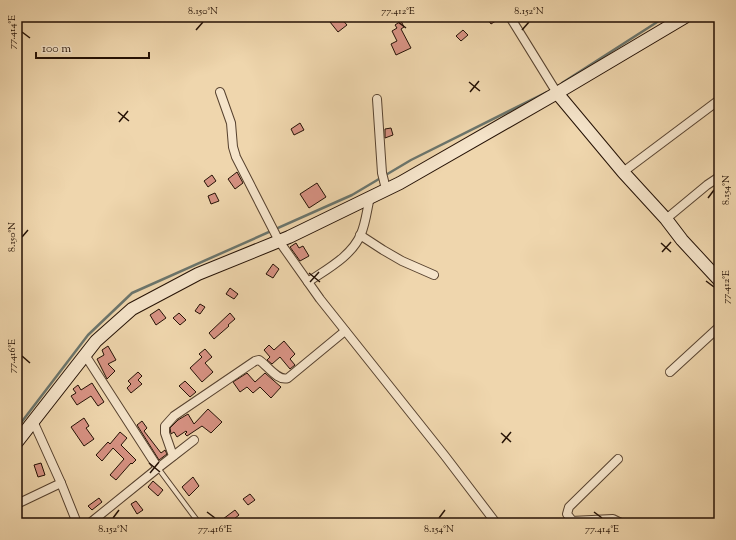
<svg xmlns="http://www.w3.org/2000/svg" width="736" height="540" viewBox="0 0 736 540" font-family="'Sorts Mill Goudy',serif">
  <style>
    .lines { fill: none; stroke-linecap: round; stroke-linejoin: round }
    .stream { stroke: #6b756c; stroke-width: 2.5 }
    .building { fill: #d79283; stroke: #241105 }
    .lane-casing { stroke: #57422f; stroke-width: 6 }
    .street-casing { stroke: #57422f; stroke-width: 10 }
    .secondary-casing { stroke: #241105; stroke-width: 14 }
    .lane { stroke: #f5e4ca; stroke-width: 4 }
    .street { stroke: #f5e4ca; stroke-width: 8 }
    .secondary { stroke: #f5e4ca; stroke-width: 12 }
    .ticks { fill: none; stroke: #241105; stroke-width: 1.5 }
    .neatline { fill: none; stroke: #241105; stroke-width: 1.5 }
    .ticks-label { font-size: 10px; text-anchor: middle; fill: #241105 }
  </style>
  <rect width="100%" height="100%" fill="#efd6ad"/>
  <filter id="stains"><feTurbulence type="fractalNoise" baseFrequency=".005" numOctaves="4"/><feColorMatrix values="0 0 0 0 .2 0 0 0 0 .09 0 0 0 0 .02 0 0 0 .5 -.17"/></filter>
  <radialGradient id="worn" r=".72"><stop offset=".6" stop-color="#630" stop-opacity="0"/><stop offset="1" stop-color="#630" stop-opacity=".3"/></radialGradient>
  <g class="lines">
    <g class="stream">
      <polyline points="562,83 665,17"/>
      <polyline points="17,428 88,335 132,293 352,195 411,160 547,92"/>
    </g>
  </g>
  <g class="building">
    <polygon points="337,17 340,17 347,25 338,32 330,22"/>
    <polygon points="486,17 502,17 491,24"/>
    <polygon points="401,21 404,27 401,29 411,48 396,55 391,44 397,41 392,31 397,28 395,25"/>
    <polygon points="463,30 468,35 461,41 456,36"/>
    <polygon points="300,123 304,130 294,135 291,129"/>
    <polygon points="391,128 393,135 385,138 385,129"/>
    <polygon points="237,172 243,183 235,189 228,179"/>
    <polygon points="212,175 216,181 208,187 204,181"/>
    <polygon points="317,183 326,197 309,208 300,194"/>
    <polygon points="215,193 219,201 211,204 208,196"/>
    <polygon points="296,243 299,248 303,246 309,256 300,261 290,247"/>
    <polygon points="273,264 279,269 273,278 266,274"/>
    <polygon points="230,288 238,294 234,299 226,294"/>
    <polygon points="200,304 205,307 200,314 195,311"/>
    <polygon points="159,309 166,318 156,325 150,315"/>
    <polygon points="179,313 186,320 180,325 173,318"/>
    <polygon points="230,313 235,319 228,325 229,326 214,339 209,333"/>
    <polygon points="284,341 295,354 290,359 295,365 290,369 280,357 272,364 267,360 270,357 264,350 269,345 274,350"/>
    <polygon points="108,346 116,360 108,364 115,371 107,379 97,359 104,355 102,350"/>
    <polygon points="205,349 212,357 205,363 213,372 202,382 190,368 202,357 199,354"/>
    <polygon points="138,372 142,376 138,380 142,384 131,393 127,388 131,384 128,381"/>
    <polygon points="247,373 255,382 265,373 281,387 271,398 260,387 253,393 247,387 240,392 233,382"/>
    <polygon points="185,381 196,392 190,397 179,386"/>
    <polygon points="92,383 104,402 98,406 91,396 77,405 71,396 76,393 73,389 78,385 81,390"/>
    <polygon points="208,409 222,422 211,433 202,426 187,436 185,434 187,432 186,431 177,437 174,432 171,434 170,428 178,420 188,414 194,424"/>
    <polygon points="84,418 89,426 86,428 94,439 84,446 71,427"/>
    <polygon points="142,421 147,428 144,431 161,453 165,450 167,454 159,460 137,425"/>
    <polygon points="120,432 127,438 121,445 136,460 132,464 131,463 116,480 110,475 124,459 113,448 102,461 96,455 108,442 110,444"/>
    <polygon points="41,463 45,475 38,477 34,465"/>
    <polygon points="193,477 199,486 189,496 182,487"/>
    <polygon points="153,481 163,490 158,496 148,487"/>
    <polygon points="250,494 255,500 248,505 243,499"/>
    <polygon points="99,498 102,502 92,510 88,506"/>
    <polygon points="136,501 143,510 137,514 131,504"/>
    <polygon points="235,510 239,515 234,519 237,523 226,523 223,519"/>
  </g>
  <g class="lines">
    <defs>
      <polyline id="lane" points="158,468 199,523"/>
      <g id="street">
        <polyline points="510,17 557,93"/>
        <polyline points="220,92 231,123 233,147 236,157 279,241 320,299 445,456 496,523"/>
        <polyline points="377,99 382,173 386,189"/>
        <polyline points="623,172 719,100"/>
        <polyline points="666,219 707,185 719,177"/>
        <polyline points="360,235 383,250 402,261 434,275"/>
        <path d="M308,282C327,269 352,256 361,234C366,222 367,209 370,197"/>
        <polyline points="85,355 158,468"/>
        <polyline points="670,372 719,327"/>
        <polyline points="33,421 61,483 77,523"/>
        <path d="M173,456L165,433V426L174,416L255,361L259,360C267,365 278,382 288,378L345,331"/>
        <polyline points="17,504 61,483"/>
        <polyline points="571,521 613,519 621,523"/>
        <polyline points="90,523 158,468 194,440"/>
        <polyline points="574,523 567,514 569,507 618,459"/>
      </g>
      <g id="secondary">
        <polyline points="557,93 623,172 666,219 682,240 719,280"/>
        <polyline points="17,442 96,341 132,309 198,274 289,237 400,183 557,93 685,17"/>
      </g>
    </defs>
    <use href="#lane" class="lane-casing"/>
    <use href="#street" class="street-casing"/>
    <use href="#secondary" class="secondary-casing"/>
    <use href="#lane" class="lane"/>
    <use href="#street" class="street"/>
    <use href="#secondary" class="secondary"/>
  </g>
  <path class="ticks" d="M398,22L406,28M196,30L203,22M522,30L529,22M22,32L30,38M469,82L480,91M470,92L479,81M118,112L129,121M119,122L128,111M708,198L714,190M22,237L28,230M661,243L671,252M662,252L671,242M309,273L320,282M706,281L714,287M310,282L319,272M22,356L30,363M501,433L511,442M502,443L511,432M149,463L160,472M150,473L159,462M207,512L215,518M594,512L602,518M113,518L119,510M439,518L445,510"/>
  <rect width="736" height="540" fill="none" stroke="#efd6ad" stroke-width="44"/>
  <path d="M36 52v6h113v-6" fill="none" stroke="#241105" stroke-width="2"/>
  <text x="42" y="52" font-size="12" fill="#241105" stroke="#f5e4ca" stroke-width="3" paint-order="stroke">100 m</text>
  <rect x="22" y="22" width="692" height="496" class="neatline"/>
  <g class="ticks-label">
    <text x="203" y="14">8.150°N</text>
    <text x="398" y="14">77.412°E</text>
    <text x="529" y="14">8.152°N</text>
    <text transform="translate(11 32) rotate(-90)" y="4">77.414°E</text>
    <text transform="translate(725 190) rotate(-90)" y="4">8.154°N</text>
    <text transform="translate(11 237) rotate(-90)" y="4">8.150°N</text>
    <text transform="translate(725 287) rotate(-90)" y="4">77.412°E</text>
    <text transform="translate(11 356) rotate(-90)" y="4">77.416°E</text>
    <text x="113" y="532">8.152°N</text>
    <text x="215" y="532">77.416°E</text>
    <text x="439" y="532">8.154°N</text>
    <text x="602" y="532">77.414°E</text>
  </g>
  <rect width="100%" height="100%" filter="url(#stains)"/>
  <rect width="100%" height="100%" fill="url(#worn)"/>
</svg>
